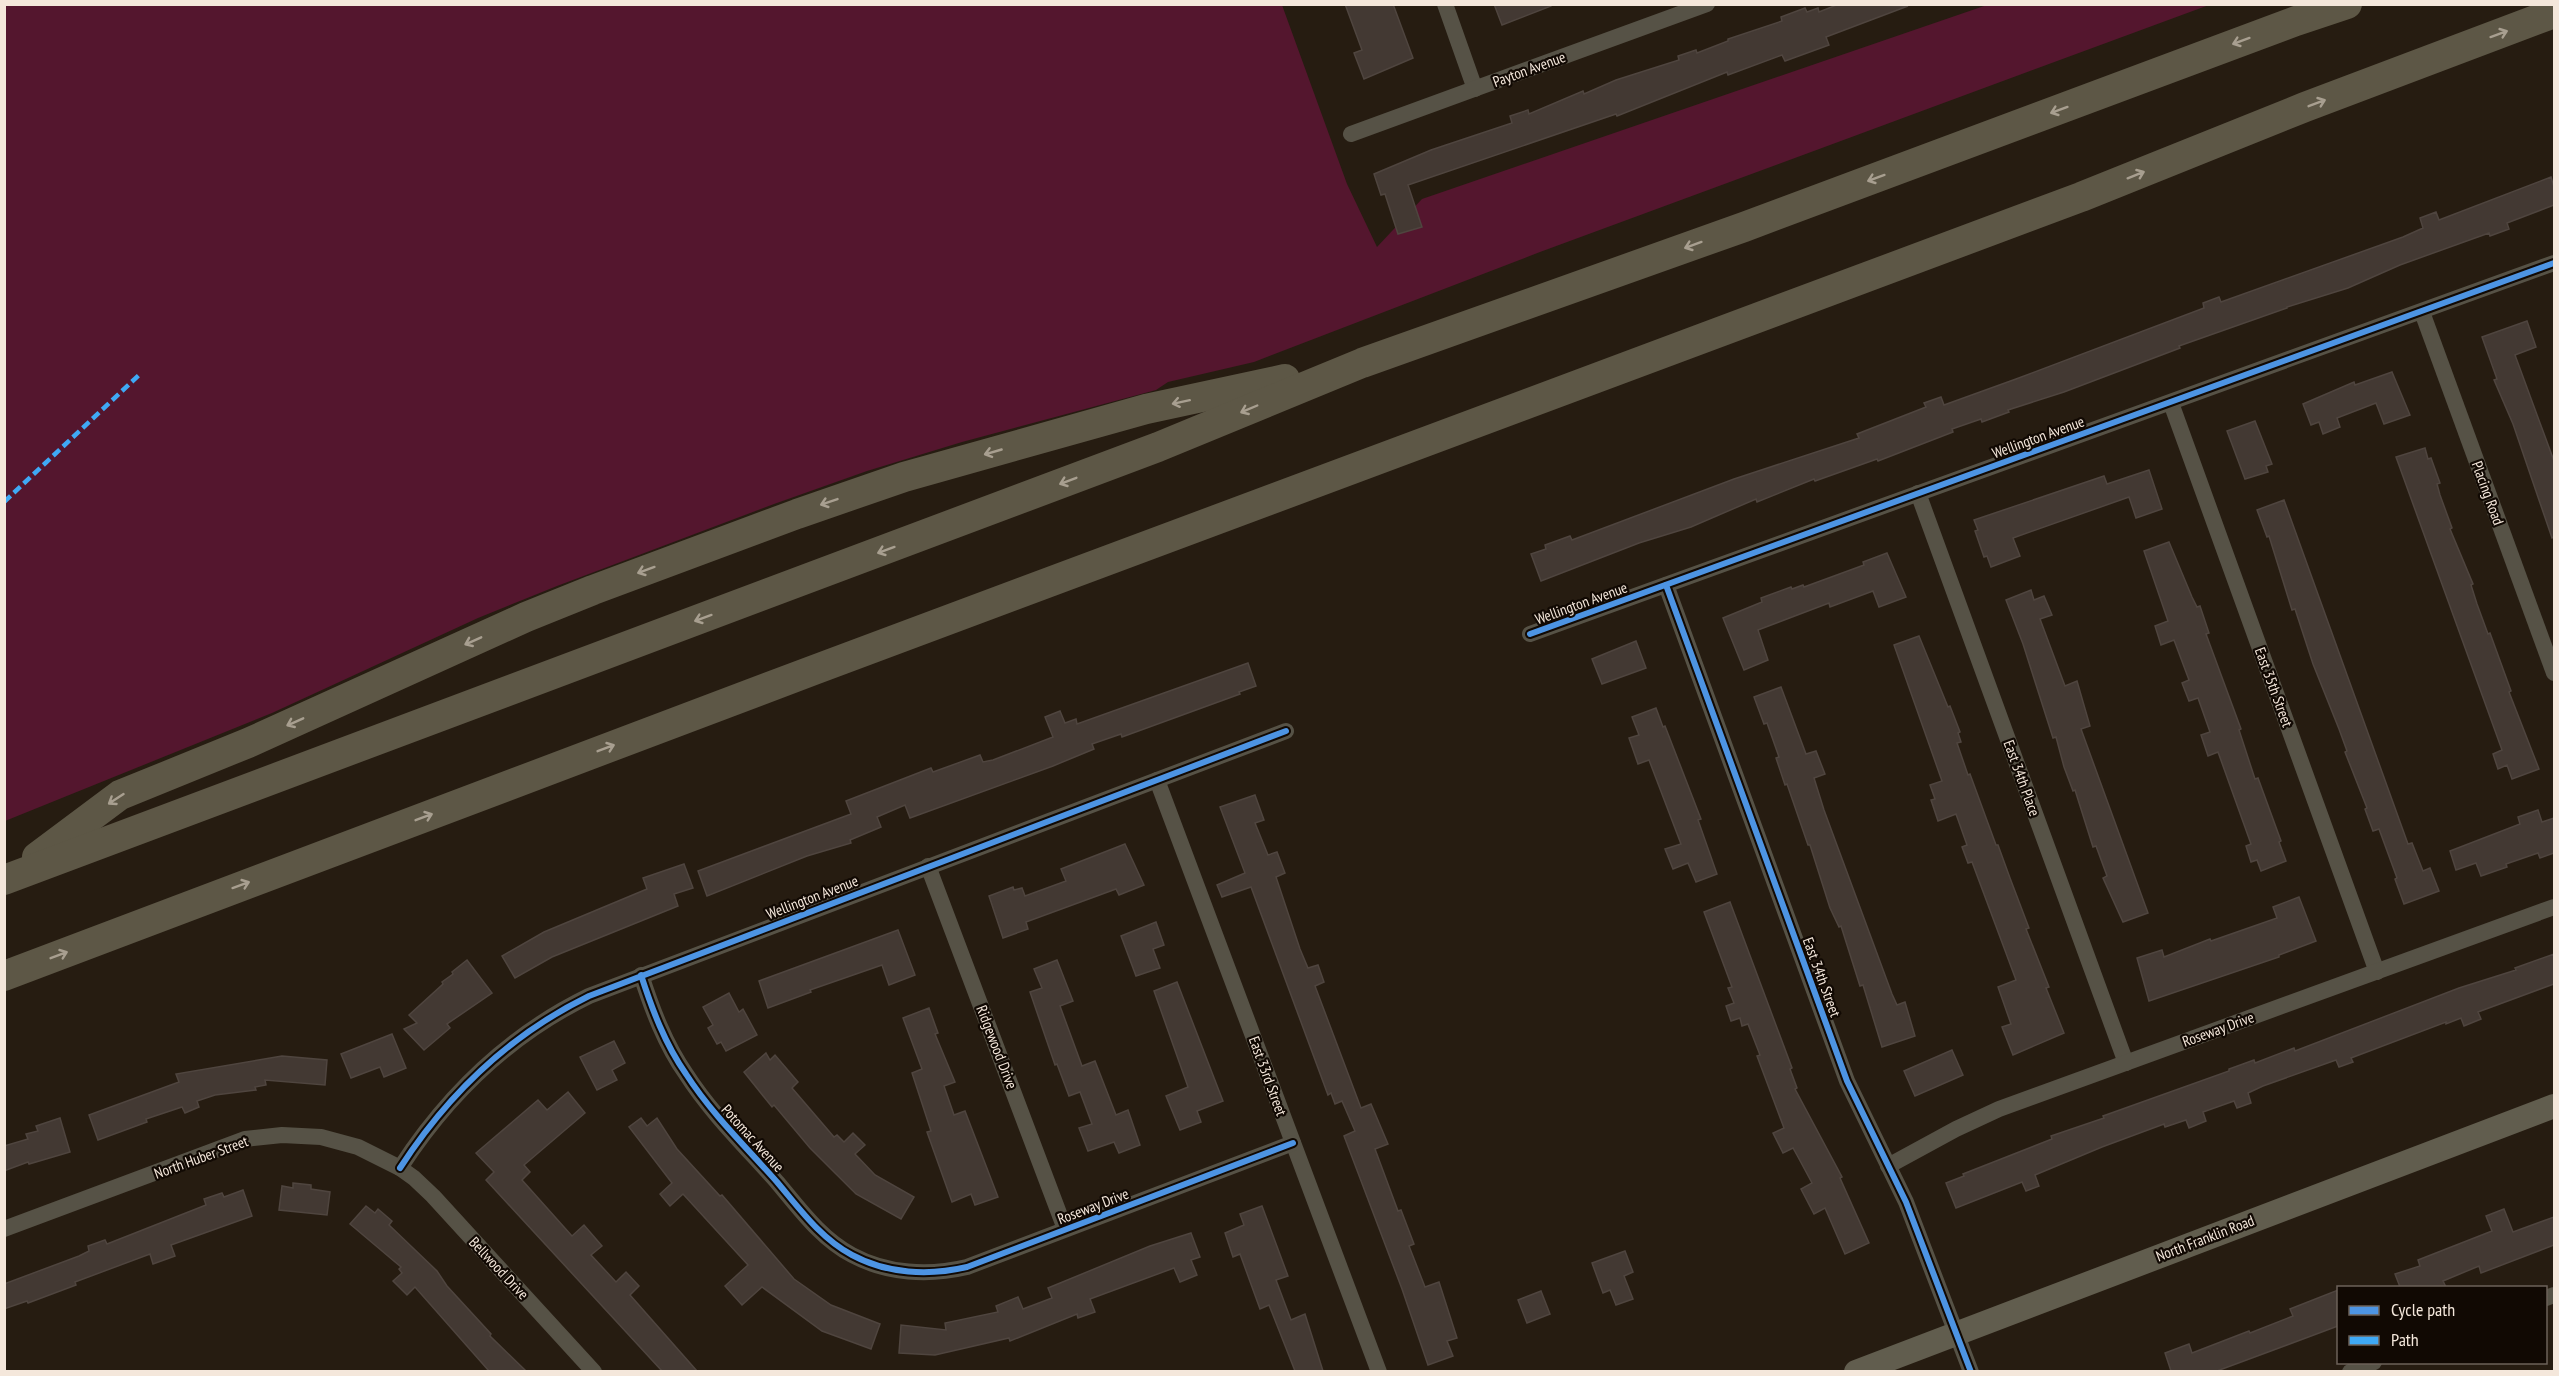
<svg xmlns="http://www.w3.org/2000/svg" width="2559" height="1376" viewBox="0 0 2559 1376" font-family="'PT Sans Narrow',sans-serif">
<style>
.green{fill:#54162e}
.building{fill:#433933;stroke:#4f453f;stroke-width:1.5}
.lines{fill:none;stroke-linecap:round;stroke-linejoin:round}
.street{stroke:#565246;stroke-width:16}
.secondary{stroke:#615d4e;stroke-width:24}
.highway{stroke:#5d5746;stroke-width:30}
.quiet{stroke:#3fa9f5;stroke-width:4.5;stroke-dasharray:9 4.5;stroke-linecap:butt}
.cycleway-casing{stroke:#110903;stroke-width:10}
.cycleway{stroke:#4d94e3;stroke-width:6}
.oneway{stroke:#a89f90}
.labels{text-anchor:middle;dominant-baseline:central;stroke-width:4.5;stroke-linejoin:round;paint-order:stroke}
.street-label{font-size:15px;fill:#f4e7db;stroke:#110903}
</style>
<rect width="100%" height="100%" fill="#261c11"/>
<!-- green -->
<polygon class="green" points="4,5 1282,5 1347,184 1377,247 1422,199 1987,5 2209,5 1540,252 1254,362 1168,382 1156,390 962,442 867,471 774,504 557,586 478,618 272,713 5,821"/>
<!-- building -->
<g class="building">
<polygon points="1345,4 1393,4 1413,58 1364,79 1354,53 1362,50"/>
<polygon points="1494,4 1551,4 1551,6 1502,25"/>
<polygon points="1839,4 1908,6 1826,37 1829,45 1785,61 1782,55 1728,75 1727,72 1617,116 1616,114 1408,185 1422,227 1398,234 1385,194 1381,195 1374,174 1431,150 1512,123 1510,116 1528,110 1529,114 1583,91 1584,94 1616,80 1679,60 1678,56 1696,50 1697,53 1728,41 1728,39 1782,21 1781,17 1805,8 1807,12 1818,8 1819,12"/>
<polygon points="2551,177 2554,187 2554,205 2507,223 2509,229 2490,236 2489,233 2400,265 2348,288 2287,307 2287,308 2179,346 2180,348 2064,392 2008,410 2009,412 1982,422 1981,419 1952,429 1953,432 1878,461 1877,459 1815,481 1814,479 1757,502 1756,499 1691,527 1639,543 1541,581 1531,554 1546,549 1545,545 1570,536 1572,540 1734,479 1859,438 1857,434 1926,407 1924,403 1941,397 1944,405 2016,379 2204,308 2203,303 2219,297 2221,302 2403,237 2423,228 2420,218 2436,212 2439,220"/>
<polygon points="2527,321 2536,347 2515,355 2554,461 2554,537 2552,538 2513,424 2494,380 2497,379 2482,337"/>
<polygon points="2392,372 2410,415 2384,424 2376,403 2337,418 2340,427 2323,434 2319,422 2311,425 2303,404 2354,382 2355,385"/>
<polygon points="2255,421 2272,464 2266,466 2268,472 2245,479 2227,431"/>
<polygon points="2425,448 2428,459 2431,458 2440,483 2437,484 2440,495 2452,528 2450,529 2473,584 2471,585 2477,604 2488,634 2490,633 2511,691 2509,692 2539,769 2512,779 2507,765 2498,769 2493,754 2502,750 2396,457"/>
<polygon points="2149,470 2162,509 2136,518 2129,497 2013,538 2020,556 1991,567 1987,556 1984,557 1975,531 1978,530 1974,520 2104,476 2107,484"/>
<polygon points="2284,500 2408,844 2412,843 2423,871 2430,868 2439,891 2404,904 2395,879 2397,878 2379,829 2373,831 2365,809 2367,808 2345,752 2347,751 2339,729 2313,664 2295,609 2292,610 2269,536 2267,537 2257,510"/>
<polygon points="2169,542 2192,597 2197,607 2200,606 2209,633 2206,634 2241,729 2239,730 2255,779 2258,778 2281,841 2279,842 2286,861 2261,871 2257,860 2251,862 2246,846 2251,844 2218,752 2208,756 2201,735 2210,732 2198,698 2189,701 2182,683 2189,680 2174,640 2161,645 2155,626 2168,621 2144,551"/>
<polygon points="1887,553 1906,597 1879,607 1873,591 1830,607 1829,603 1758,630 1768,660 1744,670 1723,618 1762,602 1761,598 1791,587 1792,589 1803,585 1804,587 1864,565 1863,562"/>
<polygon points="2031,590 2034,600 2044,596 2052,615 2040,619 2065,686 2077,681 2090,726 2081,729 2148,913 2123,922 2103,878 2107,876 2096,846 2093,847 2075,790 2073,791 2064,767 2056,737 2053,738 2023,644 2006,600"/>
<polygon points="1919,636 1948,707 1950,706 1960,732 1958,733 1961,742 1957,743 1968,775 1970,774 1996,845 1998,845 2010,878 2029,928 2026,929 2049,987 2046,988 2064,1033 2013,1055 2002,1027 2011,1024 1998,987 2016,980 1972,862 1968,863 1962,847 1967,845 1956,814 1938,821 1931,800 1935,799 1930,785 1942,781 1894,645"/>
<polygon points="1636,641 1646,668 1602,684 1592,659"/>
<polygon points="1248,663 1256,686 1239,692 1240,694 1122,737 1121,734 1092,744 1094,749 1053,766 910,818 905,805 877,817 881,827 850,840 851,843 807,856 707,896 698,871 851,814 846,801 931,768 933,772 980,755 983,762 993,760 1053,737 1045,717 1060,711 1065,723 1076,719 1077,724"/>
<polygon points="1781,687 1806,754 1816,751 1825,774 1814,778 1824,810 1892,994 1897,1005 1905,1002 1915,1036 1882,1047 1863,985 1860,986 1841,926 1839,927 1830,908 1810,845 1808,845 1787,784 1785,785 1776,758 1779,757 1767,723 1764,724 1754,697"/>
<polygon points="1656,708 1663,727 1665,726 1701,819 1698,820 1717,874 1696,882 1688,863 1673,869 1665,849 1681,844 1649,760 1638,764 1629,738 1639,735 1632,717"/>
<polygon points="1255,795 1264,820 1255,823 1268,855 1277,852 1285,873 1276,877 1300,949 1308,968 1318,965 1324,982 1315,986 1361,1108 1371,1104 1388,1144 1375,1149 1398,1211 1401,1210 1414,1244 1409,1246 1425,1287 1439,1282 1457,1338 1447,1341 1453,1356 1428,1365 1402,1289 1344,1136 1355,1131 1342,1101 1335,1104 1331,1093 1328,1095 1251,887 1222,897 1217,885 1245,873 1220,807"/>
<polygon points="2538,810 2542,822 2554,818 2554,853 2540,858 2538,853 2506,864 2507,867 2481,876 2476,863 2456,870 2450,851 2520,824 2518,817"/>
<polygon points="1125,844 1144,885 1119,895 1116,889 1026,922 1028,929 1003,938 989,896 1013,887 1014,890 1022,888 1025,896 1066,881 1061,869"/>
<polygon points="684,864 693,888 674,894 678,906 552,957 515,978 502,956 544,932 647,889 643,878"/>
<polygon points="2299,897 2316,941 2279,955 2279,957 2149,1001 2137,958 2162,950 2164,957 2210,939 2211,941 2277,918 2273,907"/>
<polygon points="1730,902 1792,1068 1790,1069 1797,1088 1795,1089 1842,1177 1840,1178 1869,1243 1845,1254 1825,1208 1814,1214 1801,1189 1812,1183 1798,1157 1793,1148 1783,1153 1773,1133 1784,1128 1757,1056 1760,1055 1748,1024 1742,1026 1740,1018 1731,1021 1726,1006 1734,1003 1728,988 1732,987 1704,912"/>
<polygon points="1156,922 1164,945 1153,949 1160,968 1136,976 1121,936"/>
<polygon points="898,930 915,975 889,985 882,965 810,990 811,992 768,1008 759,981"/>
<polygon points="2554,954 2554,984 2478,1012 2481,1019 2464,1026 2461,1018 2446,1024 2446,1022 2351,1058 2353,1062 2339,1067 2336,1060 2263,1086 2248,1093 2251,1103 2237,1108 2234,1101 2203,1112 2206,1121 2189,1128 2186,1120 2165,1127 2164,1124 2102,1147 2035,1175 2039,1186 2026,1191 2022,1182 1956,1208 1946,1183 1964,1176 1963,1174 2052,1139 2051,1136 2104,1118 2103,1116 2229,1071 2229,1069 2254,1060 2255,1063 2294,1048 2295,1051 2459,988 2516,970 2515,968"/>
<polygon points="467,960 492,993 447,1024 450,1028 424,1050 404,1029 417,1023 409,1015 443,984 442,982 453,974 452,972"/>
<polygon points="1057,960 1073,1001 1060,1006 1082,1066 1095,1061 1116,1115 1128,1110 1140,1145 1119,1153 1114,1142 1088,1151 1079,1128 1092,1124 1080,1092 1069,1096 1057,1064 1055,1065 1030,992 1042,988 1034,969"/>
<polygon points="1177,982 1223,1101 1197,1111 1201,1122 1180,1130 1166,1096 1188,1087 1154,991"/>
<polygon points="729,993 739,1012 743,1009 757,1035 726,1051 721,1042 717,1044 708,1028 713,1025 703,1007"/>
<polygon points="929,1008 938,1033 935,1034 955,1082 944,1086 954,1115 965,1111 998,1197 975,1205 971,1194 952,1202 927,1132 931,1131 912,1073 922,1069 903,1018"/>
<polygon points="392,1034 406,1068 384,1077 380,1067 351,1078 341,1054"/>
<polygon points="614,1041 625,1063 612,1070 617,1080 597,1090 580,1057"/>
<polygon points="1952,1050 1963,1075 1915,1096 1904,1071"/>
<polygon points="766,1053 770,1060 775,1055 798,1082 792,1088 834,1137 837,1135 844,1142 853,1133 865,1145 855,1154 875,1175 914,1197 901,1219 856,1194 810,1148 774,1105 772,1107 744,1072"/>
<polygon points="282,1056 327,1060 325,1085 265,1080 266,1085 255,1087 256,1090 215,1095 197,1101 199,1107 185,1113 182,1107 146,1119 147,1122 98,1140 89,1115 179,1082 176,1074"/>
<polygon points="568,1092 585,1113 524,1165 530,1172 522,1180 572,1236 584,1225 602,1246 591,1255 616,1282 626,1272 639,1286 630,1295 697,1371 662,1371 486,1180 494,1172 476,1153 538,1100 547,1110"/>
<polygon points="60,1118 70,1152 29,1164 28,1162 4,1171 4,1146 28,1139 26,1134 38,1131 36,1126"/>
<polygon points="641,1118 647,1126 657,1118 677,1149 720,1196 722,1195 794,1279 831,1305 880,1324 871,1349 822,1331 762,1287 742,1305 725,1286 748,1265 683,1194 670,1206 660,1194 672,1183 629,1127"/>
<polygon points="293,1183 311,1185 311,1189 330,1192 327,1215 279,1210 282,1186 293,1188"/>
<polygon points="243,1190 252,1216 171,1245 175,1256 153,1264 150,1254 75,1282 76,1285 28,1303 27,1301 4,1309 4,1284 79,1256 89,1251 88,1246 105,1240 107,1244 206,1205 204,1199 222,1193 224,1197"/>
<polygon points="366,1206 375,1213 378,1209 392,1221 389,1225 437,1271 447,1286 491,1334 490,1336 526,1371 489,1371 415,1287 407,1295 393,1281 402,1273 399,1269 401,1267 350,1224"/>
<polygon points="1262,1206 1288,1276 1276,1280 1291,1320 1305,1314 1323,1371 1295,1371 1269,1305 1260,1309 1240,1254 1233,1257 1225,1233 1244,1225 1240,1214"/>
<polygon points="2504,1209 2513,1232 2554,1217 2554,1245 2481,1273 2479,1266 2443,1281 2446,1287 2400,1287 2395,1274 2420,1266 2418,1260 2492,1231 2486,1216"/>
<polygon points="1191,1233 1200,1257 1191,1260 1197,1275 1180,1282 1174,1268 1090,1299 1095,1312 1078,1318 1077,1314 1010,1341 1009,1338 935,1355 899,1353 901,1325 946,1330 945,1323 998,1312 996,1306 1018,1297 1023,1309 1052,1298 1048,1288 1150,1246"/>
<polygon points="1625,1251 1633,1272 1624,1276 1633,1299 1616,1305 1610,1290 1603,1293 1592,1263"/>
<polygon points="2338,1290 2338,1326 2217,1371 2171,1371 2165,1353 2189,1344 2192,1353 2249,1331 2250,1333 2293,1316 2290,1309"/>
<polygon points="1541,1291 1550,1314 1527,1323 1518,1300"/>
</g>
<g class="lines">
<!-- street -->
<g class="street">
<polyline points="1445,4 1475,89"/>
<polyline points="1351,134 1707,4"/>
<polyline points="2422,312 2554,673"/>
<polyline points="2171,403 2377,972"/>
<polyline points="1918,493 2126,1063"/>
<polyline points="1666,585 1847,1081 1906,1202 1971,1372"/>
<polyline points="1530,634 2554,263"/>
<polyline points="1157,780 1379,1372"/>
<polyline points="928,866 1065,1229"/>
<path d="M641,975C652,1009 665,1044 686,1074C711,1113 746,1147 777,1182C799,1208 821,1239 852,1255C887,1274 929,1276 967,1267L1293,1143"/>
<polyline points="1888,1166 1956,1129 1999,1109 2554,907"/>
<path d="M400,1168C448,1094 509,1035 589,996L1286,731"/>
<polyline points="4,1229 245,1139 282,1135 321,1137 358,1147 400,1168 414,1178 433,1196 594,1372"/>
<polyline points="2546,1298 2554,1295"/>
<polyline points="2350,1372 2374,1362"/>
</g>
<!-- secondary -->
<polyline class="secondary" points="1856,1372 2554,1106"/>
<!-- highway -->
<g class="highway">
<polyline points="37,857 120,795 248,743 526,617 593,590 797,514 904,477 1146,409 1285,379"/>
<polyline points="4,880 1158,447 1362,363 1744,227 2296,21 2347,4"/>
<polyline points="4,976 814,670 2081,197 2305,107 2554,13"/>
</g>
<!-- quiet -->
<polyline class="quiet" points="4,502 139,375"/>
<defs>
<g id="cycleway">
<polyline points="1666,585 1847,1081 1906,1202 1971,1372"/>
<polyline points="1530,634 2554,263"/>
<path d="M641,975C652,1009 665,1044 686,1074C711,1113 746,1147 777,1182C799,1208 821,1239 852,1255C887,1274 929,1276 967,1267L1293,1143"/>
<path d="M400,1168C448,1094 509,1035 589,996L1286,731"/>
</g>
</defs>
<!-- cycleway casing -->
<use href="#cycleway" class="cycleway-casing"/>
<!-- cycleway -->
<use href="#cycleway" class="cycleway"/>
</g>
<!-- one-way arrows -->
<defs><path id="oneway-shaft" d="M-6 0H5M1.5-3L5.5 0L1.5 3" fill="none" stroke-width="1.6" stroke-linecap="round" stroke-linejoin="round" transform="scale(1.5)"/></defs>
<g class="oneway">
<use href="#oneway-shaft" transform="translate(2499 34) rotate(-20)"/>
<use href="#oneway-shaft" transform="translate(2241 41) rotate(160)"/>
<use href="#oneway-shaft" transform="translate(2317 103) rotate(-21)"/>
<use href="#oneway-shaft" transform="translate(2059 110) rotate(160)"/>
<use href="#oneway-shaft" transform="translate(2136 175) rotate(-22)"/>
<use href="#oneway-shaft" transform="translate(1876 178) rotate(160)"/>
<use href="#oneway-shaft" transform="translate(1693 245) rotate(160)"/>
<use href="#oneway-shaft" transform="translate(1181 402) rotate(168)"/>
<use href="#oneway-shaft" transform="translate(1249 409) rotate(157)"/>
<use href="#oneway-shaft" transform="translate(993 452) rotate(164)"/>
<use href="#oneway-shaft" transform="translate(1068 481) rotate(159)"/>
<use href="#oneway-shaft" transform="translate(829 502) rotate(161)"/>
<use href="#oneway-shaft" transform="translate(886 550) rotate(160)"/>
<use href="#oneway-shaft" transform="translate(646 570) rotate(160)"/>
<use href="#oneway-shaft" transform="translate(703 618) rotate(160)"/>
<use href="#oneway-shaft" transform="translate(473 641) rotate(156)"/>
<use href="#oneway-shaft" transform="translate(295 722) rotate(156)"/>
<use href="#oneway-shaft" transform="translate(606 748) rotate(-21)"/>
<use href="#oneway-shaft" transform="translate(116 799) rotate(147)"/>
<use href="#oneway-shaft" transform="translate(424 817) rotate(-21)"/>
<use href="#oneway-shaft" transform="translate(241 885) rotate(-20)"/>
<use href="#oneway-shaft" transform="translate(59 955) rotate(-21)"/>
</g>
<g class="labels">
<!-- street labels -->
<g class="street-label">
<text transform="translate(1529 69) rotate(-20)">Payton Avenue</text>
<text transform="translate(2038 437) rotate(-20)">Wellington Avenue</text>
<text transform="translate(2488 493) rotate(70)">Placing Road</text>
<text transform="translate(1581 603) rotate(-20)">Wellington Avenue</text>
<text transform="translate(2274 687) rotate(70)">East 35th Street</text>
<text transform="translate(2022 778) rotate(70)">East 34th Place</text>
<text transform="translate(812 897) rotate(-21)">Wellington Avenue</text>
<text transform="translate(1822 977) rotate(70)">East 34th Street</text>
<text transform="translate(2218 1029) rotate(-20)">Roseway Drive</text>
<text transform="translate(997 1047) rotate(69)">Ridgewood Drive</text>
<text transform="translate(1268 1076) rotate(70)">East 33rd Street</text>
<text transform="translate(753 1138) rotate(48)">Potomac Avenue</text>
<text transform="translate(201 1157) rotate(-20)">North Huber Street</text>
<text transform="translate(1093 1206) rotate(-21)">Roseway Drive</text>
<text transform="translate(2205 1238) rotate(-21)">North Franklin Road</text>
<text transform="translate(499 1268) rotate(47)">Bellwood Drive</text>
</g>
</g>
<!-- border -->
<rect width="2559" height="1376" fill="none" stroke="#f4e7db" stroke-width="12"/>
<!-- legend -->
<rect x="2337" y="1286" width="210" height="78" fill="#110903" stroke="#6c6259" stroke-width="1.5"/>
<rect x="2349" y="1306" width="30" height="9" fill="#4d94e3" stroke="#6c6259" stroke-width="1.5"/>
<text x="2391" y="1316" font-size="18" fill="#f4e7db">Cycle path</text>
<rect x="2349" y="1336" width="30" height="9" fill="#3fa9f5" stroke="#6c6259" stroke-width="1.5"/>
<text x="2391" y="1346" font-size="18" fill="#f4e7db">Path</text>
</svg>
